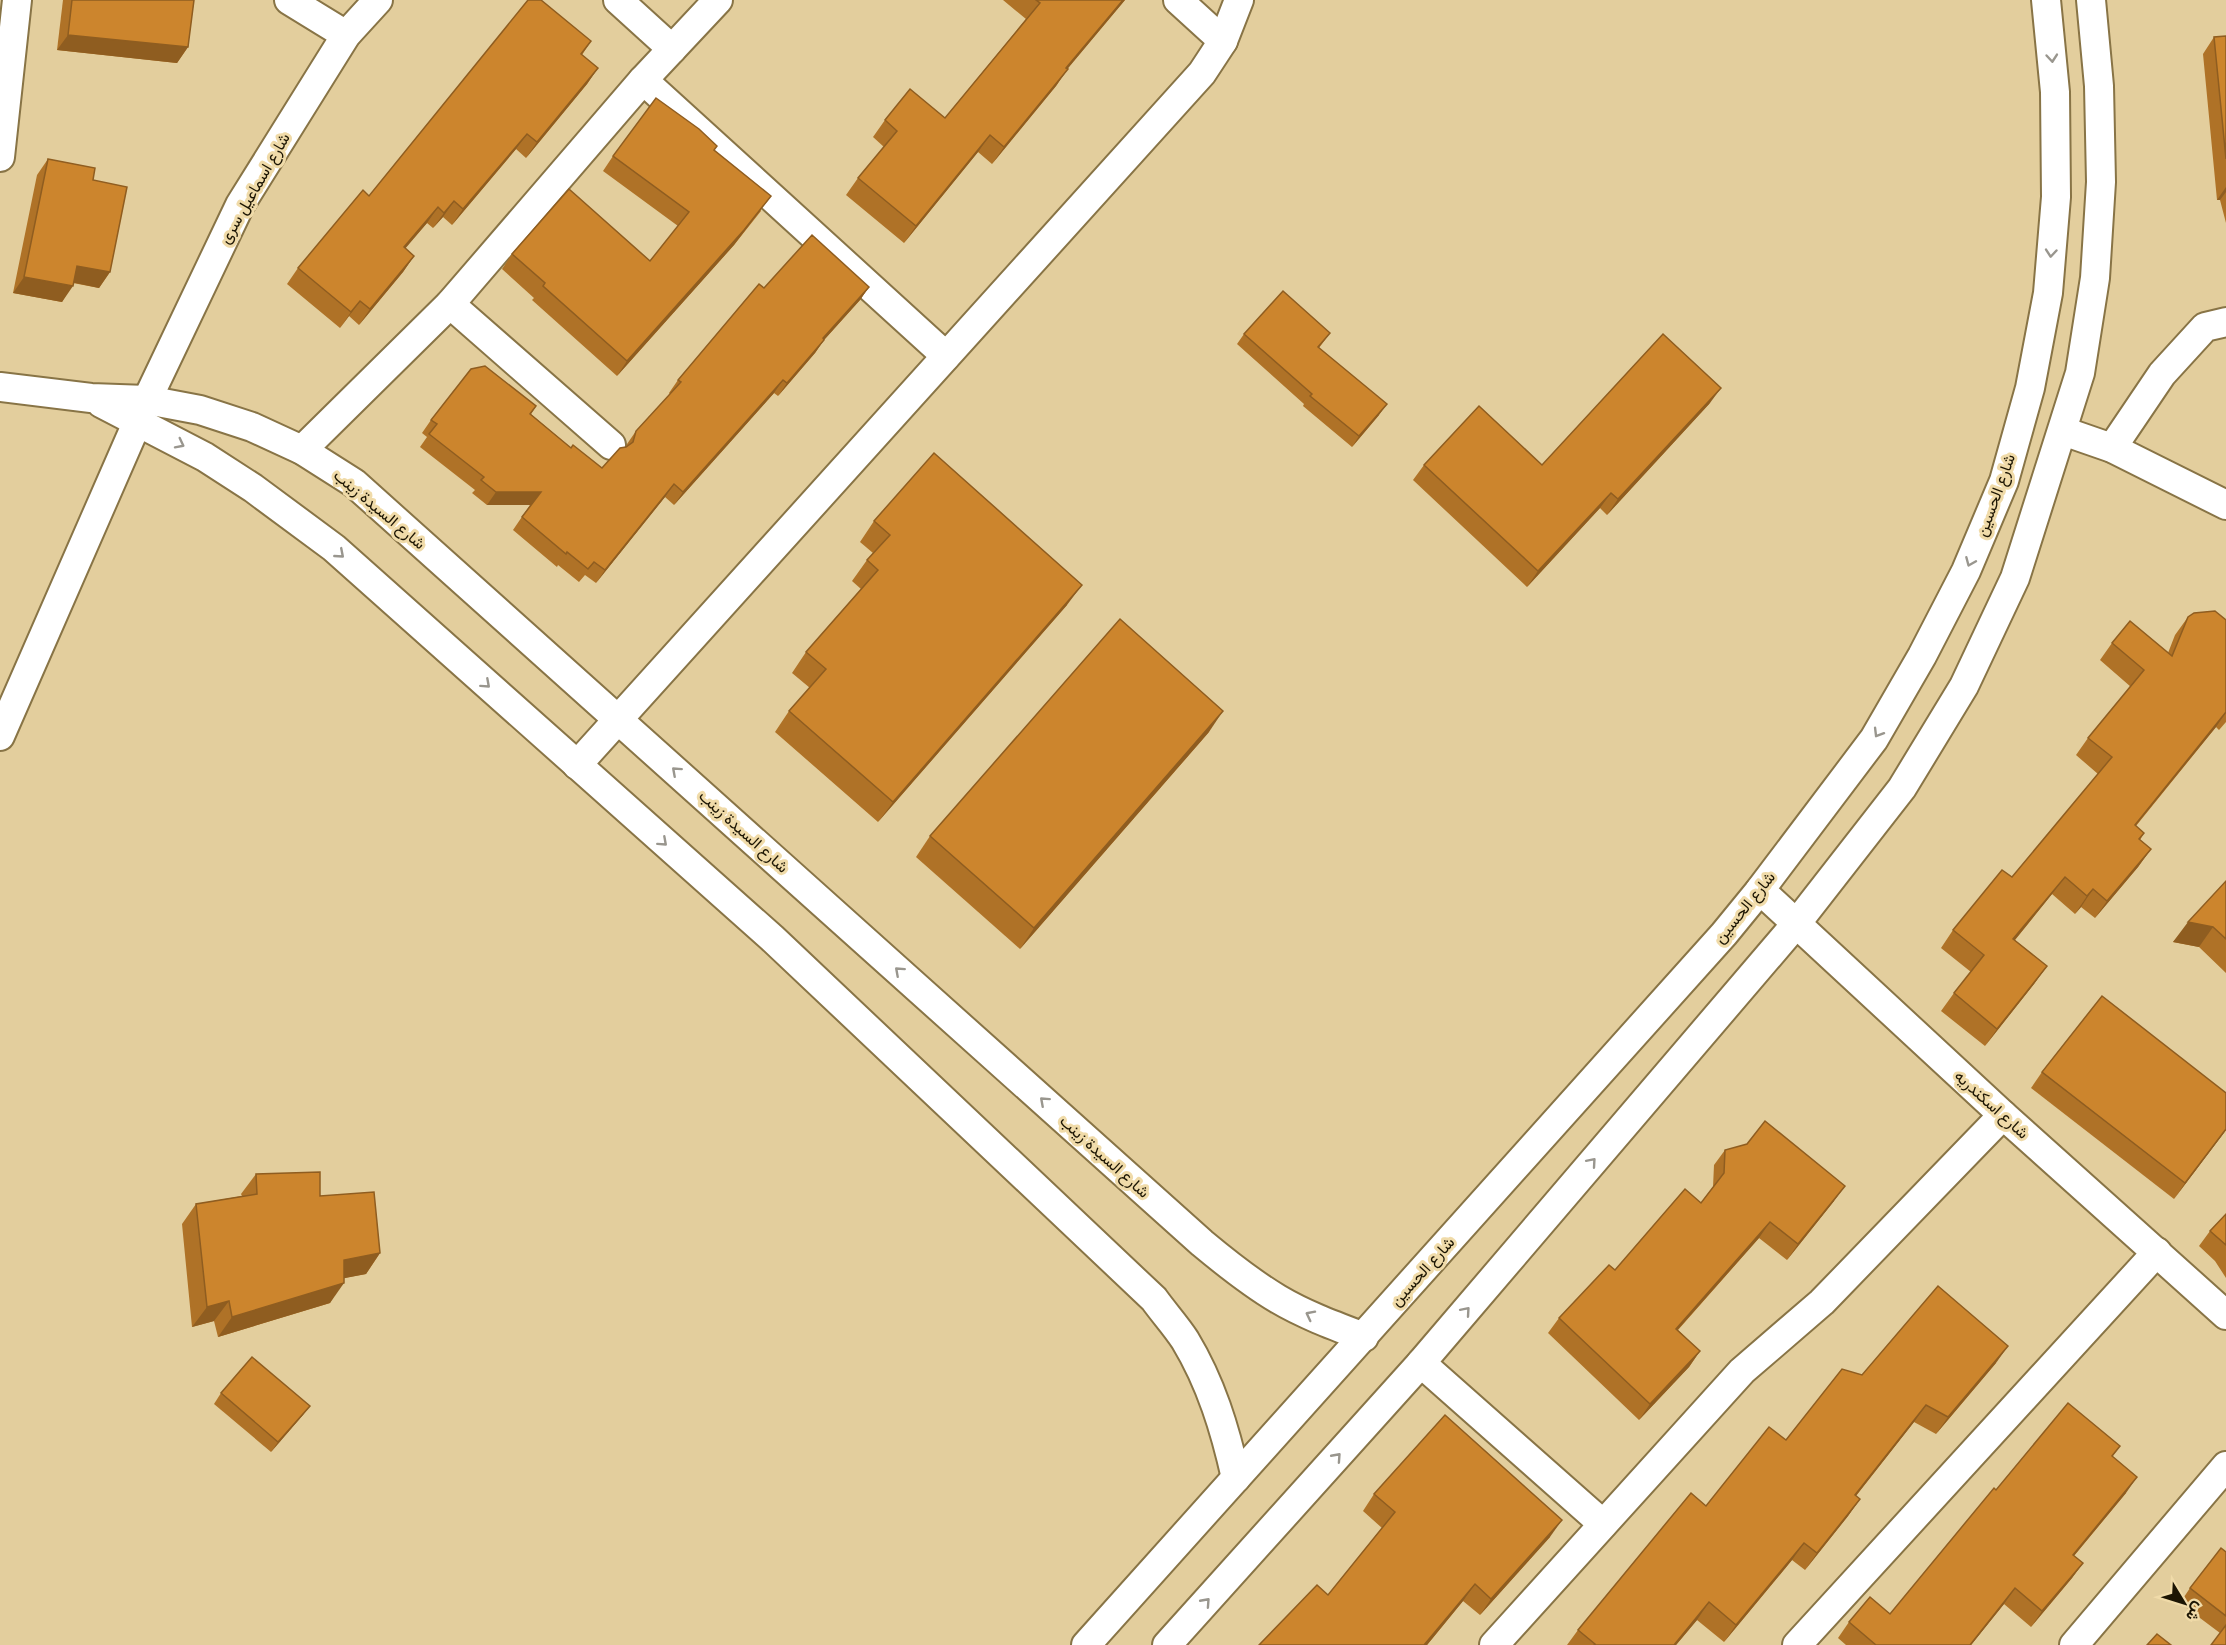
<svg xmlns="http://www.w3.org/2000/svg" width="2226" height="1645" viewBox="0 0 2226 1645" font-family="'IBM Plex Serif',Vazirmatn,serif">
<style>
.lines{fill:none;stroke-linecap:round;stroke-linejoin:round}
.minor-casing{stroke:#887446;stroke-width:32}
.minor{stroke:#fff;stroke-width:28}
.wall{fill:#af7227}
.shaded-wall{fill:#8f5d20}
.building{fill:#cc852d;stroke:#8f5d20;stroke-width:1.5}
.oneway{stroke:#99968e}
.labels{text-anchor:middle;dominant-baseline:central;stroke-width:6;stroke-linejoin:round;paint-order:stroke}
.street-label{font-size:16px;fill:#1c1503;stroke:#f0dba9}
</style>
<rect width="100%" height="100%" fill="#e3ce9d"/>
<g class="lines">
<defs>
<g id="minor">
<polyline points="289,0 346,35"/>
<polyline points="618,0 672,49"/>
<polyline points="1178,0 1223,41"/>
<polyline points="643,80 946,356"/>
<polyline points="0,157 17,0"/>
<polyline points="450,304 611,445"/>
<path d="M0,387L91,398L147,400L200,410L252,427L302,450L354,483L1202,1243C1226,1263 1251,1283 1278,1299C1305,1315 1335,1326 1364,1337"/>
<path d="M101,403L205,457L253,488L334,548L772,938L1154,1299C1164,1313 1176,1326 1185,1340C1211,1383 1225,1429 1236,1478"/>
<polyline points="2063,431 2112,448 2226,505"/>
<polyline points="2112,448 2162,374 2205,327 2226,322"/>
<polyline points="302,450 450,304 643,80 718,0"/>
<polyline points="0,736 147,400 240,205 346,35 378,0"/>
<polyline points="577,765 1202,73 1223,41 1239,0"/>
<polyline points="1760,890 2003,1115 2226,1315"/>
<polyline points="1421,1363 1603,1524"/>
<polyline points="1086,1645 1724,934 1760,890 1874,739 1922,656 1966,571 2004,481 2030,388 2048,293 2056,197 2055,92 2046,0"/>
<polyline points="1167,1645 1421,1363 1796,924 1902,788 1964,686 2015,578 2080,373 2095,278 2101,182 2099,86 2091,0"/>
<polyline points="1494,1645 1742,1371 1822,1302 2003,1115"/>
<polyline points="1797,1645 2157,1252"/>
<polyline points="2074,1645 2226,1466"/>
</g>
</defs>
<!-- minor casing -->
<use href="#minor" class="minor-casing"/>
<!-- minor -->
<use href="#minor" class="minor"/>
</g>
<!-- wall -->
<g class="wall">
<polygon points="63,0 194,0 188,47 177,63 57,50"/>
<polygon points="1003,0 1125,0 1067,69 1056,86 992,164 978,152 904,243 846,195 858,178 884,147 873,137 885,120 945,118 1026,19"/>
<polygon points="2226,36 2226,223 2220,200 2217,200 2203,54 2214,37"/>
<polygon points="591,41 582,55 598,68 587,84 526,158 516,149 452,225 443,217 433,228 427,223 405,248 414,256 403,272 359,325 349,316 340,328 287,284 298,268 369,196"/>
<polygon points="714,150 761,211 734,245 617,376 532,300 534,298 502,269 512,254 650,261 678,226 603,171 613,156"/>
<polygon points="48,159 93,180 110,272 99,288 73,283 62,302 13,293 37,175"/>
<polygon points="869,287 860,300 824,340 815,353 778,396 774,393 674,505 665,497 596,583 585,575 579,582 558,565 557,567 513,530 530,505 487,505 472,493 475,490 420,447 427,437 422,433 431,420 536,406 531,414 571,448 602,468 626,447 627,444 636,431 670,394 669,393 678,380"/>
<polygon points="1330,333 1319,348 1379,415 1352,447 1303,406 1304,404 1237,344 1244,334"/>
<polygon points="1710,403 1607,515 1600,508 1527,587 1413,480 1424,465 1542,465"/>
<polygon points="874,521 1067,605 878,822 775,732 789,711 810,688 792,673 806,652 861,589 852,581 867,560 873,553 860,542"/>
<polygon points="2188,617 2226,620 2226,722 2219,730 2216,727 2136,826 2144,833 2140,840 2151,849 2138,867 2095,918 2081,907 2075,914 2052,894 2015,940 2047,966 2034,984 1985,1046 1941,1011 1954,993 1971,972 1941,948 1953,930 2012,877 2098,774 2076,755 2088,738 2131,687 2100,660 2112,643 2168,653 2175,635"/>
<polygon points="1209,732 1020,949 916,857 930,836"/>
<polygon points="2226,881 2226,973 2199,947 2173,942"/>
<polygon points="2042,1072 2226,1093 2226,1130 2174,1199 2031,1088"/>
<polygon points="1725,1150 1834,1201 1787,1260 1759,1238 1678,1330 1700,1351 1689,1367 1639,1420 1548,1333 1559,1318 1615,1270 1701,1203 1713,1187 1714,1165"/>
<polygon points="256,1174 320,1196 380,1253 366,1274 344,1278 330,1303 218,1337 214,1321 192,1327 182,1224 196,1204 242,1196 241,1194"/>
<polygon points="2226,1214 2226,1278 2215,1261 2199,1246 2210,1231"/>
<polygon points="1996,1363 1936,1434 1914,1422 1856,1496 1860,1499 1848,1516 1805,1570 1792,1560 1724,1642 1697,1620 1676,1645 1567,1645 1578,1630 1706,1506 1786,1440 1862,1375"/>
<polygon points="221,1393 310,1406 302,1416 271,1452 214,1404"/>
<polygon points="2120,1446 2112,1457 2126,1493 2074,1556 2083,1563 2072,1578 2031,1627 2004,1604 1971,1645 1846,1645 1838,1638 1849,1622 1890,1614 1996,1490"/>
<polygon points="1374,1494 1550,1537 1480,1615 1463,1601 1427,1645 1259,1645 1328,1595 1382,1528 1363,1511"/>
<polygon points="2226,1552 2226,1645 2220,1633 2180,1603 2190,1588"/>
</g>
<!-- shaded-wall -->
<g class="shaded-wall">
<polygon points="1123,0 1125,0 1054,85 1066,68"/>
<polygon points="68,35 188,47 177,63 57,50"/>
<polygon points="598,68 587,84 526,158 537,142"/>
<polygon points="1068,69 1056,86 992,164 1004,147"/>
<polygon points="527,134 516,149 452,225 463,209"/>
<polygon points="990,135 978,152 904,243 916,226"/>
<polygon points="2226,187 2226,192 2220,200 2217,200"/>
<polygon points="771,196 734,245 617,376 627,361"/>
<polygon points="454,201 443,217 433,228 444,213"/>
<polygon points="438,207 427,223 393,263 404,247"/>
<polygon points="414,256 403,272 359,325 370,309"/>
<polygon points="77,266 110,272 99,288 66,281"/>
<polygon points="24,277 73,286 62,302 13,293"/>
<polygon points="869,287 860,300 824,340 815,353 778,396 787,383 823,338"/>
<polygon points="360,301 349,316 340,328 351,312"/>
<polygon points="783,380 774,393 674,505 683,492"/>
<polygon points="1721,388 1710,403 1607,515 1618,499"/>
<polygon points="1387,404 1379,415 1352,447 1359,436"/>
<polygon points="674,484 665,497 596,583 605,570"/>
<polygon points="496,492 541,492 532,505 487,505"/>
<polygon points="1611,493 1600,508 1527,587 1538,571"/>
<polygon points="1082,585 1067,605 878,822 893,802"/>
<polygon points="1223,711 1209,732 1020,949 1034,928"/>
<polygon points="2226,712 2216,727 2122,842 2135,825"/>
<polygon points="2151,849 2138,867 2095,918 2107,901"/>
<polygon points="2065,877 2052,894 2001,957 2013,939"/>
<polygon points="2093,889 2081,907 2075,914 2087,896"/>
<polygon points="2188,922 2213,927 2199,947 2173,942"/>
<polygon points="2047,966 2034,984 1985,1046 1997,1029"/>
<polygon points="2226,1129 2226,1130 2174,1199 2185,1183"/>
<polygon points="1845,1186 1834,1201 1787,1260 1798,1244"/>
<polygon points="1770,1222 1759,1238 1665,1344 1676,1329"/>
<polygon points="380,1253 366,1274 330,1281 344,1260"/>
<polygon points="344,1283 330,1303 218,1337 232,1317"/>
<polygon points="229,1301 214,1321 192,1327 207,1307"/>
<polygon points="2008,1346 1996,1363 1936,1434 1948,1417"/>
<polygon points="1700,1351 1689,1367 1639,1420 1650,1404"/>
<polygon points="1926,1405 1914,1422 1843,1512 1855,1495"/>
<polygon points="310,1406 302,1416 271,1452 278,1442"/>
<polygon points="2137,1477 2126,1493 2062,1570 2073,1555"/>
<polygon points="1860,1499 1848,1516 1805,1570 1817,1553"/>
<polygon points="1562,1520 1550,1537 1480,1615 1491,1599"/>
<polygon points="1804,1543 1792,1560 1724,1642 1736,1625"/>
<polygon points="2083,1563 2072,1578 2031,1627 2042,1611"/>
<polygon points="1475,1584 1463,1601 1427,1645 1424,1645"/>
<polygon points="2015,1588 2004,1604 1971,1645 1970,1645"/>
<polygon points="1709,1602 1697,1620 1676,1645 1674,1645"/>
</g>
<!-- building -->
<g class="building">
<polygon points="72,0 194,0 188,47 68,35"/>
<polygon points="528,0 541,0 591,41 581,54 598,68 537,142 527,134 463,209 454,201 444,213 438,207 404,247 414,256 370,309 360,301 351,312 298,268 363,190 369,196"/>
<polygon points="1036,0 1123,0 1066,68 1068,69 1004,147 990,135 916,226 858,178 897,131 885,120 910,89 945,118 1040,3"/>
<polygon points="2226,36 2226,159 2214,37"/>
<polygon points="656,98 699,129 717,146 714,150 771,196 744,230 627,361 543,286 545,283 512,254 569,189 650,261 689,212 613,156"/>
<polygon points="48,159 95,168 93,180 127,187 110,272 77,266 73,286 24,277"/>
<polygon points="812,235 869,287 823,338 824,340 787,383 783,380 683,492 674,484 605,570 594,562 588,569 567,552 566,554 522,517 541,492 496,492 481,480 484,477 429,434 437,424 431,420 471,369 485,366 536,406 530,414 571,448 573,445 602,468 620,448 626,447 633,442 636,431 681,382 678,380 759,284 764,288"/>
<polygon points="1283,291 1330,333 1318,347 1387,404 1359,436 1310,396 1312,394 1244,334"/>
<polygon points="1663,334 1721,388 1618,499 1611,493 1538,571 1424,465 1479,406 1542,465"/>
<polygon points="934,453 1082,585 893,802 789,711 826,669 806,652 878,570 867,560 890,535 874,521"/>
<polygon points="2215,611 2226,620 2226,712 2135,825 2144,833 2139,839 2151,849 2107,901 2093,889 2087,896 2065,877 2013,939 2047,966 1997,1029 1954,993 1984,955 1953,930 2002,870 2012,877 2112,757 2088,738 2144,670 2112,643 2130,621 2172,656 2188,617 2194,613"/>
<polygon points="1120,619 1223,711 1034,928 930,836"/>
<polygon points="2226,881 2226,939 2213,927 2188,922"/>
<polygon points="2102,996 2226,1093 2226,1129 2185,1183 2042,1072"/>
<polygon points="1765,1121 1845,1186 1798,1244 1770,1222 1676,1329 1700,1351 1650,1404 1559,1318 1609,1265 1615,1270 1685,1189 1701,1203 1724,1173 1725,1150 1747,1144"/>
<polygon points="320,1172 320,1196 374,1192 380,1253 344,1260 344,1283 232,1317 229,1301 207,1307 196,1204 257,1194 256,1174"/>
<polygon points="2226,1214 2226,1245 2210,1231"/>
<polygon points="1938,1286 2008,1346 1948,1417 1926,1405 1855,1495 1860,1499 1817,1553 1804,1543 1736,1625 1709,1602 1674,1645 1594,1645 1595,1644 1578,1630 1691,1493 1706,1506 1769,1427 1786,1440 1842,1369 1862,1375"/>
<polygon points="252,1357 310,1406 278,1442 221,1393"/>
<polygon points="2068,1403 2120,1446 2112,1456 2137,1477 2073,1555 2083,1563 2042,1611 2015,1588 1970,1645 1876,1645 1849,1622 1870,1597 1890,1614 1994,1488 1996,1490"/>
<polygon points="1445,1415 1562,1520 1491,1599 1475,1584 1424,1645 1259,1645 1317,1585 1328,1595 1395,1512 1374,1494"/>
<polygon points="2221,1548 2226,1552 2226,1616 2190,1588"/>
<polygon points="2226,1625 2226,1645 2211,1645"/>
<polygon points="2157,1634 2171,1645 2147,1645"/>
</g>
<!-- one-way arrows -->
<defs><path id="oneway-chevron" d="M-2-3.5L2.5 0L-2 3.5" fill="none" stroke-width="1.6" stroke-linecap="round" stroke-linejoin="round" transform="scale(1.5)"/></defs>
<g class="oneway">
<use href="#oneway-chevron" transform="translate(2052 58) rotate(85)"/>
<use href="#oneway-chevron" transform="translate(2051 253) rotate(95)"/>
<use href="#oneway-chevron" transform="translate(180 444) rotate(27)"/>
<use href="#oneway-chevron" transform="translate(340 554) rotate(41)"/>
<use href="#oneway-chevron" transform="translate(1970 562) rotate(113)"/>
<use href="#oneway-chevron" transform="translate(486 684) rotate(42)"/>
<use href="#oneway-chevron" transform="translate(1878 733) rotate(121)"/>
<use href="#oneway-chevron" transform="translate(676 771) rotate(-138)"/>
<use href="#oneway-chevron" transform="translate(663 842) rotate(42)"/>
<use href="#oneway-chevron" transform="translate(899 971) rotate(-138)"/>
<use href="#oneway-chevron" transform="translate(1044 1101) rotate(-138)"/>
<use href="#oneway-chevron" transform="translate(1592 1162) rotate(-49)"/>
<use href="#oneway-chevron" transform="translate(1466 1311) rotate(-49)"/>
<use href="#oneway-chevron" transform="translate(1310 1315) rotate(-153)"/>
<use href="#oneway-chevron" transform="translate(1337 1457) rotate(-48)"/>
<use href="#oneway-chevron" transform="translate(1206 1602) rotate(-48)"/>
</g>
<g class="labels">
<!-- street labels -->
<g class="street-label">
<text transform="translate(254 188) rotate(-60)">شارع اسماعيل سرى</text>
<text transform="translate(1995 495) rotate(-70)">شارع الحسين</text>
<text transform="translate(380 509) rotate(40)">شارع السيدة زينب</text>
<text transform="translate(744 831) rotate(42)">شارع السيدة زينب</text>
<text transform="translate(1744 907) rotate(-51)">شارع الحسين</text>
<text transform="translate(1992 1104) rotate(42)">شارع اسكندريه</text>
<text transform="translate(1105 1156) rotate(42)">شارع السيدة زينب</text>
<text transform="translate(1422 1271) rotate(-48)">شارع الحسين</text>
</g>
</g>
<!-- north arrow -->
<g transform="translate(2184 1603) rotate(128)" stroke="#f0dba9" stroke-width="4.5" paint-order="stroke">
<path d="M0-4.5L10 22L0 15L-10 22Z" fill="#1c1503"/>
<text y="-9" font-size="16" font-weight="bold" text-anchor="middle" fill="#1c1503">ش</text>
</g>
</svg>
